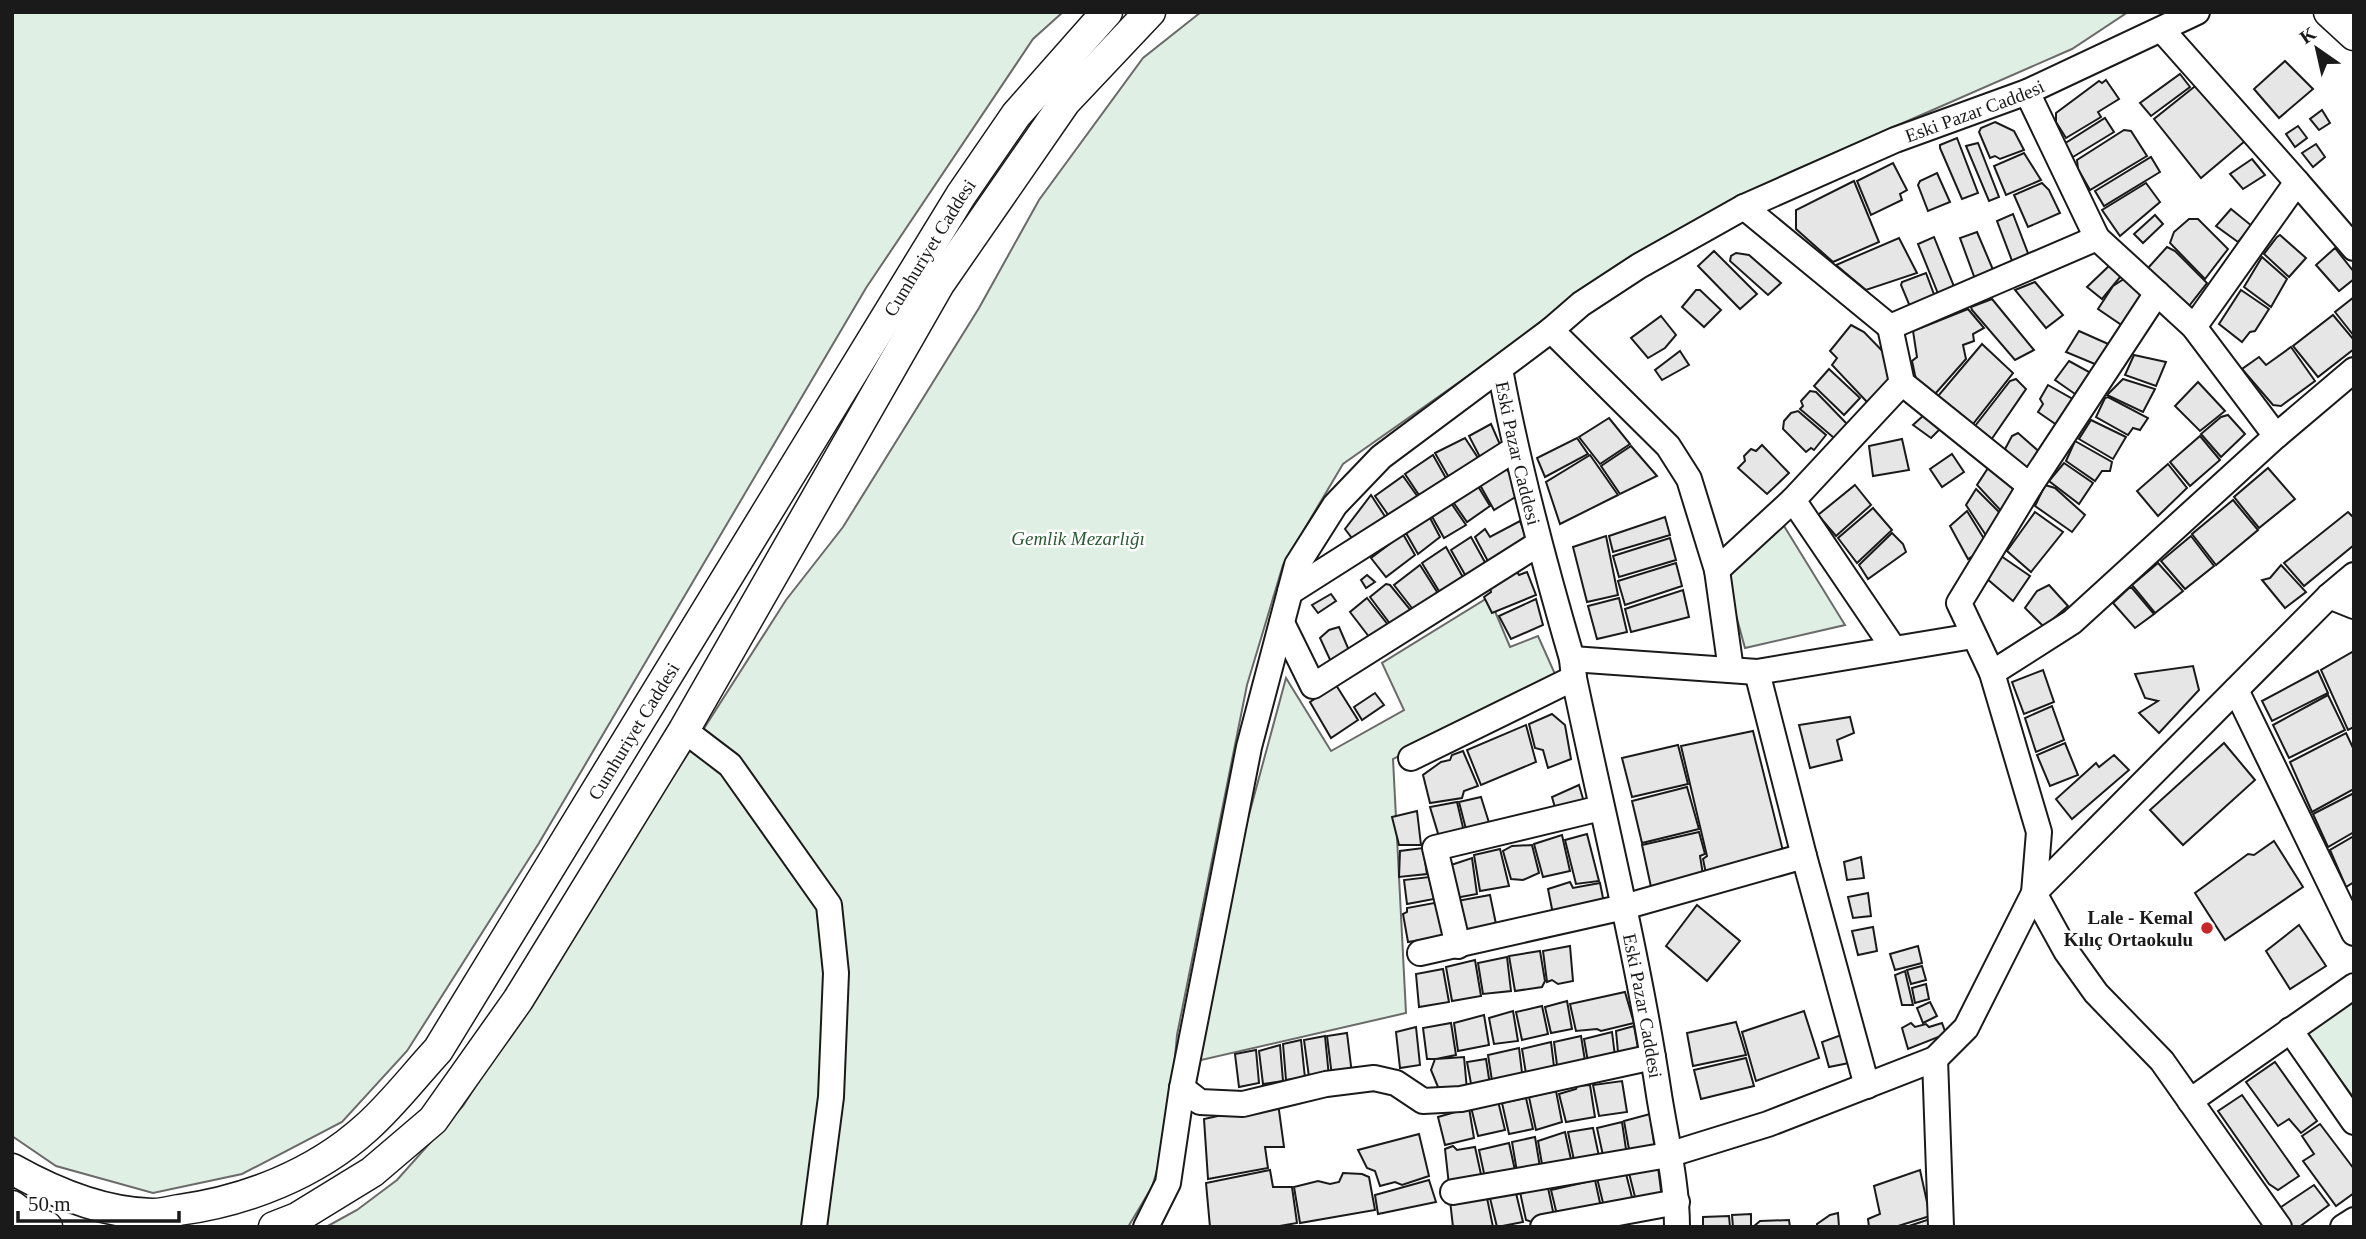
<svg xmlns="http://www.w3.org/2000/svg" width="2366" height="1239" viewBox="0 0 2366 1239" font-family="Georgia,serif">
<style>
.green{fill:#e0efe3;stroke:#6a6a6a;stroke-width:2}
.building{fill:#e6e6e6;stroke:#1a1a1a;stroke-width:2}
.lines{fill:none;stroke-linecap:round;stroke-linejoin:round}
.minor-casing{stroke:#1a1a1a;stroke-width:28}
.major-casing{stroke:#1a1a1a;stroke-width:33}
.minor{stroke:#fff;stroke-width:24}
.major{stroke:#fff;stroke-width:30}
.poi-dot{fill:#c62828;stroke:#fff;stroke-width:2.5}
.labels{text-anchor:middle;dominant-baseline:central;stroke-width:5;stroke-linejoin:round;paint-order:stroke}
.street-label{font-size:19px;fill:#1a1a1a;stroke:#fff}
.park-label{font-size:19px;font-style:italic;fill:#2b5a34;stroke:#fff}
.poi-label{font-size:19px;font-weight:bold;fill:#1a1a1a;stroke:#fff;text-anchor:end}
</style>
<rect width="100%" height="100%" fill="#fff"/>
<!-- green -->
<g class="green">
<polygon points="12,12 1063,12 1033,39 866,288 539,843 407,1051 342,1122 242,1174 153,1193 56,1166 12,1136"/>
<polygon points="1201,12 2128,12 2072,49 1791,172 1617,265 1502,352 1343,464 1283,565 1247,685 1177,1035 1168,1134 1152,1187 1128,1227 326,1227 357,1210 397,1180 463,1106 786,600 843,527 979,308 1039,200 1143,58"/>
<polygon points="1784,526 1845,625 1745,648 1725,575"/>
<polygon points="1489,597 1510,647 1538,636 1555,674 1393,759 1406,1013 1197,1061 1240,848 1286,678 1331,751 1404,710 1382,663"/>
<polygon points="2354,999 2354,1098 2304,1032"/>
</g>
<!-- building -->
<g class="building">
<polygon points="2285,61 2313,89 2279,118 2254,89"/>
<polygon points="2180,74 2190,87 2151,116 2140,103"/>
<polygon points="2106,80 2119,99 2098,112 2101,117 2066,138 2056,122 2056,113 2099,81 2102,83"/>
<polygon points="2204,82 2251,136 2201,178 2154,119 2194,87"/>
<polygon points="2322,110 2330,123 2319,130 2310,119"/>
<polygon points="2105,118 2114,132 2073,157 2064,144"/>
<polygon points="1995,122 2014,131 2024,150 2000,159 1995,156 1990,158 1979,132 1981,128"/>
<polygon points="2298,126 2307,138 2295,147 2286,134"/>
<polygon points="2124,130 2131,131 2147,156 2090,190 2078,169 2077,160"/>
<polygon points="1957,138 1978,193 1962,199 1940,148 1940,145"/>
<polygon points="1978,143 1999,197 1989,201 1966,146"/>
<polygon points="2316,144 2325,157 2313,167 2302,153"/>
<polygon points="2024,153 2041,180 2006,195 1994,166"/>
<polygon points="2151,157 2160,172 2104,206 2095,191"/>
<polygon points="2252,159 2265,175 2243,189 2230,174"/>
<polygon points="1893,163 1907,190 1900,194 1902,200 1871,215 1857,181"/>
<polygon points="1937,173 1950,202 1928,211 1918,185 1920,181"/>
<polygon points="1854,181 1879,242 1833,262 1796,229 1796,210"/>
<polygon points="2042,183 2049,190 2060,213 2028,227 2014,195"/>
<polygon points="2146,183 2160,202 2120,236 2102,210"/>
<polygon points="2231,209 2252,226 2238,242 2216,226"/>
<polygon points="2013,214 2031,261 2014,266 1997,221"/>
<polygon points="2155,215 2163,224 2143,243 2134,234"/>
<polygon points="2189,219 2198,219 2228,249 2205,279 2170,243 2174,232"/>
<polygon points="1977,232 1994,272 1975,279 1960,238"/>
<polygon points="2280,235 2306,258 2289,277 2264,254 2277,237"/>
<polygon points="1934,237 1955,289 1939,296 1918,244"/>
<polygon points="1899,238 1917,273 1866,290 1836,265"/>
<polygon points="2167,247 2175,251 2207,283 2189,306 2148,268"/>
<polygon points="2335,248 2354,272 2354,279 2339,291 2316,265"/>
<polygon points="1714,251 1757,294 1740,309 1698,266"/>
<polygon points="1736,253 1749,255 1781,283 1768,295 1730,261 1731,256"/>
<polygon points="2262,257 2287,279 2271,307 2244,287"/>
<polygon points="2110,265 2121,276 2102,299 2087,287"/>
<polygon points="1926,273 1935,297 1911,309 1901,285 1902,282"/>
<polygon points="2127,277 2148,294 2126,328 2098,309 2113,286"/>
<polygon points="2035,282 2063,315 2046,328 2015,290"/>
<polygon points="1696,290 1700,290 1721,310 1704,327 1682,307"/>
<polygon points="2241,290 2269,309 2255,331 2250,332 2242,342 2219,324"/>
<polygon points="2354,297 2354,336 2335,312"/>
<polygon points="1992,299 2034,350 2015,360 1972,310 1971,307"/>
<polygon points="1968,309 1984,328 1973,334 1974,341 1963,345 1966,359 1935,394 1926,386 1919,386 1915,375 1912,361 1917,357 1913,331"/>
<polygon points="2333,315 2354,340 2354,349 2318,377 2293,346"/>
<polygon points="1661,316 1676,335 1665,348 1648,358 1631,338"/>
<polygon points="1851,325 1864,332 1893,362 1892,380 1868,403 1832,365 1837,358 1830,351"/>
<polygon points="2079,331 2115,347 2102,367 2066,352"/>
<polygon points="1982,344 2013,373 1973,424 1938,396"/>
<polygon points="2291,347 2315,381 2281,406 2273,405 2242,369 2259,357 2266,365"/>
<polygon points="1680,351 1689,365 1662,380 1655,370"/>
<polygon points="2134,355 2166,362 2156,386 2125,375"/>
<polygon points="2069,361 2091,373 2075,394 2055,380"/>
<polygon points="1829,369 1860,398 1844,415 1814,386"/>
<polygon points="2016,379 2026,389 1991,440 1975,426 2010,381"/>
<polygon points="2123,379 2155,389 2143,412 2107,395"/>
<polygon points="2198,382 2225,411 2200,431 2175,406"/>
<polygon points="2048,385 2078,402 2064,430 2038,412 2043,404 2040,399"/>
<polygon points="1810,391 1816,392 1848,425 1834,438 1800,409 1803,406 1801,401"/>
<polygon points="2108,397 2148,418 2140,430 2133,428 2128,435 2096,417 2105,398"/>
<polygon points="1798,411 1826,435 1814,450 1811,448 1806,452 1783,429 1784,421 1791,413"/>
<polygon points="1925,414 1941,428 1931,438 1913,425"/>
<polygon points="2228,415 2245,434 2221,457 2201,434 2221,417"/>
<polygon points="1609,418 1630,444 1600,464 1579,437"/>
<polygon points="2091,420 2126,437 2113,459 2079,439"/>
<polygon points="1491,424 1502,449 1482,461 1469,436"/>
<polygon points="2018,433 2043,455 2028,476 2005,449 2012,436"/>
<polygon points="2200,436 2220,460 2190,486 2170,462"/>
<polygon points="1465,438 1480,461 1460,474 1448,476 1435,453"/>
<polygon points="1577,438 1588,454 1545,477 1537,458"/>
<polygon points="1902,439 1909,470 1873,476 1869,446"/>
<polygon points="2075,441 2112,462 2110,471 2102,471 2095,481 2066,461"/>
<polygon points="1762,445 1789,473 1767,494 1738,468 1745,461 1744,456 1751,449 1756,451"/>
<polygon points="1631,446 1657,476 1620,494 1601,466"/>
<polygon points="1952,454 1964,472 1942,487 1930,469"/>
<polygon points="1433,455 1447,480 1421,498 1405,474"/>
<polygon points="1590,455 1618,495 1560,524 1546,482"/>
<polygon points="2064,463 2093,483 2079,504 2049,481"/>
<polygon points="2168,464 2187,488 2158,516 2137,491"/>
<polygon points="1990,465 2020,494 2005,515 1977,485"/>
<polygon points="2268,468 2295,499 2259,528 2234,497"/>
<polygon points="1506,469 1513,476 1517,496 1494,510 1480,485"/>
<polygon points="1403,476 1420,500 1391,519 1375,496"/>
<polygon points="1476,483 1490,506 1467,522 1451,499"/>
<polygon points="1855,485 1871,505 1836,536 1818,515"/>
<polygon points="2045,485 2055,488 2085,515 2072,532 2035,506"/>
<polygon points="1976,489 2004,517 1989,540 1966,505"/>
<polygon points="1371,495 1388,521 1358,546 1345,529"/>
<polygon points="1449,500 1466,525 1444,538 1430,513"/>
<polygon points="2233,500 2258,530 2216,565 2192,534"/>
<polygon points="1873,508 1892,530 1857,563 1838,538"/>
<polygon points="1967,511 1986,542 1979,547 1981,551 1968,559 1950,526"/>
<polygon points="2035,512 2063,532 2031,572 2007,551"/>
<polygon points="2348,512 2354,518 2354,545 2304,586 2284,563"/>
<polygon points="1429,516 1440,537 1418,554 1406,533"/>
<polygon points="1665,517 1670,535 1613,552 1609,536"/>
<polygon points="1520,521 1527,540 1490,565 1475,537 1485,529 1490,537"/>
<polygon points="1892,533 1903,544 1906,552 1868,579 1859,565"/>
<polygon points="1403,534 1415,555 1386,577 1371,558"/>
<polygon points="1606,536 1618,595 1587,602 1573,547"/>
<polygon points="2191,536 2214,566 2185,589 2161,561"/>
<polygon points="1471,537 1487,566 1468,580 1451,550"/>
<polygon points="1670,538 1676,560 1619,577 1613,556"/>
<polygon points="1446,547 1465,581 1442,596 1422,563"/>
<polygon points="2001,556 2030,576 2013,601 1986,578"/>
<polygon points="1676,563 1682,586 1625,605 1618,581"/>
<polygon points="2158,563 2183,591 2155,613 2132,585"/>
<polygon points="1420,565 1439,595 1415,612 1394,585"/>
<polygon points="2281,565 2306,592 2285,608 2262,580 2270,578"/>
<polygon points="1517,572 1519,575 1527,572 1536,595 1492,613 1484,597 1491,592 1490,587 1503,577"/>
<polygon points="1367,575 1375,582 1366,588 1361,580"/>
<polygon points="1386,584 1390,585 1413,613 1394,629 1370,597"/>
<polygon points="2049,585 2068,606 2044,627 2025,608 2037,591"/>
<polygon points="2129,588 2132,588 2154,614 2135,628 2113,603"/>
<polygon points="1683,590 1689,617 1631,632 1625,609"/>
<polygon points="1331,594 1336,601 1318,613 1312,605"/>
<polygon points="1367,598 1392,630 1373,642 1350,612"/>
<polygon points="1619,598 1627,632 1597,639 1588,606"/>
<polygon points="1536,599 1543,625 1511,639 1499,616"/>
<polygon points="1339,627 1351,655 1332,664 1320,638 1329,630"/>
<polygon points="2354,651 2354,727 2348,730 2321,670"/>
<polygon points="2193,666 2199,690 2159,733 2139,713 2158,701 2145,698 2135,674"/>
<polygon points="2043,670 2054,702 2024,714 2012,682"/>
<polygon points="2318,671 2328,693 2272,721 2262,701"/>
<polygon points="1336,685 1358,720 1331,738 1310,702"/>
<polygon points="1375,693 1384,705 1362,720 1354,707"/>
<polygon points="2328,695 2345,730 2289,758 2273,725"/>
<polygon points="2052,706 2064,740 2036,752 2025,718"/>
<polygon points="1552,714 1565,725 1571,759 1548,768 1543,750 1535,748 1529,724"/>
<polygon points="1850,717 1854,733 1837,740 1842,760 1810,768 1799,725"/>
<polygon points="1526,725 1536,762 1481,785 1467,750"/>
<polygon points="1753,731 1784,855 1706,874 1703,859 1707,856 1681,746"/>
<polygon points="2346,733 2354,750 2354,789 2312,812 2290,762"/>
<polygon points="2065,743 2078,775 2050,786 2037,755"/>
<polygon points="2224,743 2255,780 2183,845 2150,810"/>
<polygon points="1678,745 1688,784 1632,797 1622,758"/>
<polygon points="1463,751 1478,786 1464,791 1462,798 1430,803 1423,775 1441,762 1450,760 1452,755"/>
<polygon points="2114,755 2129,770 2072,819 2056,799 2096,763 2099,767"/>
<polygon points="1579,785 1586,809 1558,818 1552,797"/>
<polygon points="1687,787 1699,829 1642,843 1632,801"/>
<polygon points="2354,793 2354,832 2328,847 2313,814"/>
<polygon points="1481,797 1491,829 1468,837 1459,802"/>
<polygon points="1457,802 1465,836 1440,840 1430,807"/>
<polygon points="1417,811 1421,845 1399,845 1392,817"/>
<polygon points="1699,832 1705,854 1700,856 1703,875 1651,887 1642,845"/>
<polygon points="1587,834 1599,881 1576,884 1565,840"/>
<polygon points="1562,835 1570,871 1543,877 1534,844"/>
<polygon points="2354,836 2354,882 2346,887 2330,850"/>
<polygon points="2274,841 2303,887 2225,940 2195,893 2248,854 2254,855"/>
<polygon points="1532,845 1539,873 1523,880 1511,879 1503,851 1512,846"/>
<polygon points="1423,848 1427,874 1399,877 1400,851"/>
<polygon points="1500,849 1509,886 1480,891 1474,855"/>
<polygon points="1861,857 1864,878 1847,880 1844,862"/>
<polygon points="1472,858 1477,894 1455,898 1448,866"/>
<polygon points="1429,877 1434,899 1407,904 1404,880"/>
<polygon points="1570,882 1573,888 1600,883 1604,903 1553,914 1548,889"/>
<polygon points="1868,893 1871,916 1853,918 1848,897"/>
<polygon points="1490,895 1496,924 1465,930 1457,901"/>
<polygon points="1434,903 1439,910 1445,936 1408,942 1403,914 1407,912 1407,908"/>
<polygon points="1697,905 1740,941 1707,981 1666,946"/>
<polygon points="2299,925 2326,966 2290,989 2266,951"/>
<polygon points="1873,927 1877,951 1858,955 1852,931"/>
<polygon points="1570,946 1573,981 1558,984 1552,980 1547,982 1543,951"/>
<polygon points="1918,946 1922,963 1895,970 1890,954"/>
<polygon points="1540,951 1545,981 1542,987 1515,991 1509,956"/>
<polygon points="1507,957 1511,991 1483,994 1478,963"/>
<polygon points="1475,960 1481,996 1452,1001 1446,967"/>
<polygon points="1922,966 1926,980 1911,984 1907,970"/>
<polygon points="1443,969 1449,1002 1419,1007 1416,974"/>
<polygon points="1905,971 1913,1005 1902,1005 1895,975"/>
<polygon points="1926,984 1929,999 1915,1003 1912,988"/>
<polygon points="1625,992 1634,1023 1601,1031 1597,1029 1576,1031 1570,1004"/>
<polygon points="1567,1001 1572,1029 1551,1033 1545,1007"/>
<polygon points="1930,1002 1937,1016 1923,1023 1917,1008"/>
<polygon points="1542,1006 1548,1034 1522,1040 1516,1012"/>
<polygon points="1513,1011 1518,1041 1494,1044 1489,1018"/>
<polygon points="1804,1011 1819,1058 1756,1081 1742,1032"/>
<polygon points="1484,1015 1489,1045 1458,1051 1454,1023"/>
<polygon points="1736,1022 1746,1055 1693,1066 1687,1033"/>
<polygon points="1451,1023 1456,1055 1436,1059 1464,1057 1467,1090 1448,1093 1438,1087 1431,1070 1435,1059 1427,1059 1423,1028"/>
<polygon points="1911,1023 1915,1027 1926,1024 1929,1027 1942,1023 1946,1034 1908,1049 1902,1028"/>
<polygon points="1634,1026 1640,1059 1619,1063 1616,1031"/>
<polygon points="1416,1027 1420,1065 1400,1068 1396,1032"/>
<polygon points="1612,1032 1616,1064 1589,1068 1584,1039"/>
<polygon points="1347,1033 1352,1074 1332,1076 1327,1036"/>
<polygon points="1844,1034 1854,1062 1829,1067 1822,1042"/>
<polygon points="1325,1036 1329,1077 1309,1077 1304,1040"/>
<polygon points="1581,1036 1586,1067 1558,1073 1554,1042"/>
<polygon points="1301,1040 1305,1078 1286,1080 1283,1044"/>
<polygon points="1551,1042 1555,1075 1527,1080 1522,1049"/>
<polygon points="1280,1045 1283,1081 1263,1084 1259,1051"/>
<polygon points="1519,1048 1523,1081 1493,1087 1488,1055"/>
<polygon points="1256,1050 1259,1083 1239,1087 1235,1054"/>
<polygon points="1746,1058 1754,1086 1701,1099 1694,1070"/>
<polygon points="1486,1059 1490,1085 1472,1089 1467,1062"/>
<polygon points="2275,1062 2317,1121 2301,1133 2289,1119 2278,1126 2246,1082"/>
<polygon points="1622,1081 1627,1112 1599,1116 1593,1085"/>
<polygon points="1590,1085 1595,1117 1566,1122 1559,1094 1576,1089 1577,1086"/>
<polygon points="1556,1091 1562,1122 1536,1130 1529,1097"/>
<polygon points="2242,1095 2299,1176 2278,1190 2269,1184 2218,1111"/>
<polygon points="1526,1098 1533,1129 1509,1134 1502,1103"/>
<polygon points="1498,1101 1505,1130 1478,1136 1471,1107"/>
<polygon points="1278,1103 1284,1147 1265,1147 1268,1168 1208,1179 1204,1119"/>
<polygon points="1469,1108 1474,1138 1445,1145 1438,1117"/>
<polygon points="1650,1114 1655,1150 1630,1155 1624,1121"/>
<polygon points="1622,1122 1627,1156 1604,1160 1597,1128"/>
<polygon points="2320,1124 2354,1169 2354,1193 2336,1206 2303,1161 2314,1154 2302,1136"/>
<polygon points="1593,1128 1600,1161 1575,1165 1568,1132"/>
<polygon points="1565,1132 1572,1164 1543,1170 1538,1141"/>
<polygon points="1419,1134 1429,1176 1402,1185 1395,1182 1380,1186 1375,1171 1367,1168 1358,1150"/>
<polygon points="1535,1137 1540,1167 1517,1172 1512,1142"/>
<polygon points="1509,1143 1516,1175 1485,1178 1479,1150"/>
<polygon points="1453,1146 1457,1150 1475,1147 1482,1179 1449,1185 1445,1149"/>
<polygon points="1658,1167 1662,1198 1637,1205 1629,1173"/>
<polygon points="1270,1170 1273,1187 1292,1187 1297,1223 1274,1227 1210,1227 1206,1183"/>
<polygon points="1625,1170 1634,1205 1605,1211 1597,1178"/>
<polygon points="1920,1170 1930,1216 1895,1227 1869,1227 1868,1219 1880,1214 1874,1186"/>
<polygon points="1343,1173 1362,1174 1369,1177 1375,1210 1300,1223 1294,1187 1318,1181 1330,1184 1339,1182"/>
<polygon points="1429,1180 1436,1202 1378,1214 1375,1195"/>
<polygon points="1595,1180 1602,1212 1558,1219 1551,1190"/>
<polygon points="1547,1183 1554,1216 1535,1223 1526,1220 1520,1192"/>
<polygon points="2314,1185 2329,1205 2299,1227 2286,1227 2275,1211"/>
<polygon points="1515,1189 1523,1222 1497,1227 1489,1194"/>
<polygon points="1486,1193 1493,1227 1453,1227 1450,1200"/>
<polygon points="1838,1213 1839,1227 1817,1227 1817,1224 1830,1215"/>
<polygon points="1751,1214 1751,1227 1733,1227 1732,1215"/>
<polygon points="1729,1216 1730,1227 1703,1227 1703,1217"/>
<polygon points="1930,1219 1931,1227 1906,1227"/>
<polygon points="1789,1220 1790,1227 1753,1227 1760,1221"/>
</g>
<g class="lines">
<defs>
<g id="minor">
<polyline points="2162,30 2297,182 2194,327"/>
<polyline points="2027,92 2097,238 2194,327 2276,436"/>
<polyline points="2297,182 2354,248"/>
<polyline points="1744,207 1890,327 2097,238"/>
<polyline points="2157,293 2030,486 1959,603 1992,673 2039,832 2034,893 2066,951 2096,993 2162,1061 2279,1227"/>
<polyline points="1890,327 1902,383 2030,486"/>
<polyline points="1551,330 1668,446 1689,479 1717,570 1731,670"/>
<path id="s1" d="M1500,369C1518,467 1544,563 1572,659L1574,678C1603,817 1638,955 1659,1095C1666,1139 1677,1183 1677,1227"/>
<polyline points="1793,500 1894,649"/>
<polyline points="1717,570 1793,500 1902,383"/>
<polyline points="1290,592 1515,449"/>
<polyline points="2329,596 2354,606"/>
<polyline points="1282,623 1313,686 1538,544"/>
<polyline points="1572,659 1757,672 1973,636"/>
<polyline points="1757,672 1804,856 1867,1086"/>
<polyline points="1992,673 2072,622 2276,436 2354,370"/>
<polyline points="2236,690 2354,933"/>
<polyline points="684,730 730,765 829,905 836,973 831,1097 814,1227"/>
<polyline points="1411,758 1574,678"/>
<polyline points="1458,946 1435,848 1601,808"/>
<polyline points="1420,953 1624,907 1804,856"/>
<polyline points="2290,1030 2354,1122"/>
<polyline points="1935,1059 1941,1227"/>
<polyline points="1182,1088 1200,1102 1243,1104 1326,1084 1374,1078 1396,1083 1423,1101 1461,1099 1653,1057"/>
<polyline points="2190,1101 2354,986"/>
<polyline points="1453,1192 1668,1155 1768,1124 1935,1059 1966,1028 2034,893 2329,596 2354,575"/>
<path id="s2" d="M1146,1227L1168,1183L1182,1088L1249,747L1297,565L1335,505L1381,457L1551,330L1581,304L1639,266L1744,207L1895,140L2027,92L2197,12"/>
<polyline points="1543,1227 1677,1202"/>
<polyline points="2343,1227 2354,1220"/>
</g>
<g id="major">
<polyline points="2329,12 2354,35"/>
<path id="s3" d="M12,1169C53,1192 104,1213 152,1214C161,1214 170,1212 179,1210C246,1201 315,1174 366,1128C392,1105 414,1076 438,1050L961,195L1016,115L1107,12"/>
<polyline points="12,1206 32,1221 47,1227"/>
<polyline points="274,1227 297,1218 372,1172 433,1120 518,1000 684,730 939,284 1065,102 1150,12"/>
</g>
</defs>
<!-- minor casing -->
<use href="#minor" class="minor-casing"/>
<!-- major casing -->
<use href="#major" class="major-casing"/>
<!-- minor -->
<use href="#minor" class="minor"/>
<!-- major -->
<use href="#major" class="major"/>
</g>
<!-- markers -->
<circle class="poi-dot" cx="2207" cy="928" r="7"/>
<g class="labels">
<!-- street labels -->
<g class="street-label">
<text stroke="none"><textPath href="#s2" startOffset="1510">Eski Pazar Caddesi</textPath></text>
<text stroke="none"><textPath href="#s3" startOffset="1430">Cumhuriyet Caddesi</textPath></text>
<text stroke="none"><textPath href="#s1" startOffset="86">Eski Pazar Caddesi</textPath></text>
<text stroke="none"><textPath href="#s3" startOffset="863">Cumhuriyet Caddesi</textPath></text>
<text stroke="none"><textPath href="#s1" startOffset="653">Eski Pazar Caddesi</textPath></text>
</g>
<!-- park labels -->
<g class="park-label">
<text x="1078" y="538">Gemlik Mezarlığı</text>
</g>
<!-- poi labels -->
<g class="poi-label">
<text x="2193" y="917">Lale - Kemal<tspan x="2193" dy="22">Kılıç Ortaokulu</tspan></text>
</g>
</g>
<!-- border -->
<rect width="2366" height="1239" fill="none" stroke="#1a1a1a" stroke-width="28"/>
<!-- north arrow -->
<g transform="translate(2317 49) rotate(326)" stroke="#ffffff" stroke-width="5" paint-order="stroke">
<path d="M0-5L12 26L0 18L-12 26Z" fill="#1a1a1a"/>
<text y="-10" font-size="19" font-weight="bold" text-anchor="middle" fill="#1a1a1a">K</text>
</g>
<!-- scale -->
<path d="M18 1211v10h161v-10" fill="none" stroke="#1a1a1a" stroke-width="3.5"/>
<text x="28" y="1211" font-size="21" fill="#1a1a1a" stroke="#ffffff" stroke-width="5" paint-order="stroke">50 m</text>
</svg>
